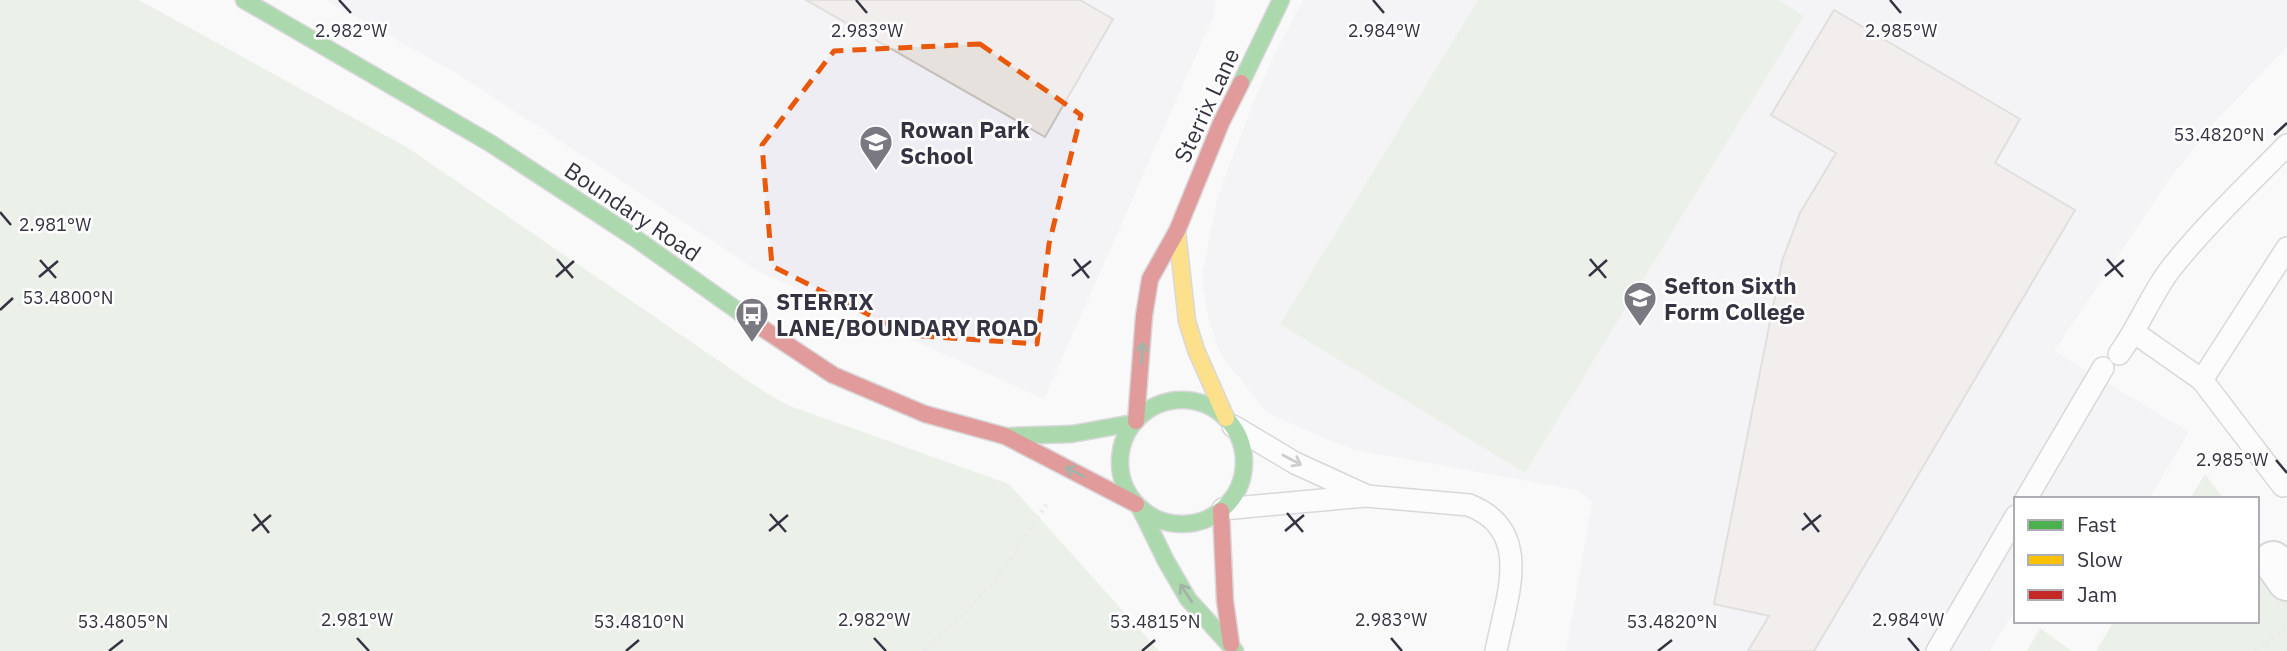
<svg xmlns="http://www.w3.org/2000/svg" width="2287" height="651" viewBox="0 0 2287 651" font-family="'IBM Plex Sans',sans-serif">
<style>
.built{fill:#eeedf3}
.green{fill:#d9e6d5}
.building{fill:#e6e1dd;stroke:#c4bfba;stroke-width:2}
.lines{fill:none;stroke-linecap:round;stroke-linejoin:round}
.lane-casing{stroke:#b0afb5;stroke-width:24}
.street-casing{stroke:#b0afb5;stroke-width:42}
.fast-casing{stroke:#b0afb5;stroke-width:19}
.slow-casing{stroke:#b0afb5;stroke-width:19}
.jam-casing{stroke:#b0afb5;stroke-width:19}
.path{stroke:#d8d8d9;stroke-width:4.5;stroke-dasharray:2 5;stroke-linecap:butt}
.lane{stroke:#fefefe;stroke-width:21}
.street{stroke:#fefefe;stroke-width:38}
.fast{stroke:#4caf50;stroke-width:16}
.slow{stroke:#ffc107;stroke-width:16}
.jam{stroke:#c62828;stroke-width:16}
.oneway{stroke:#3d5e46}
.oneway2{stroke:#9a98a0}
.marked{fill:none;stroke:#e8590c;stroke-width:5;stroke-dasharray:14 9;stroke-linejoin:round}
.ticks{fill:none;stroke:#353341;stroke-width:2.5}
.labels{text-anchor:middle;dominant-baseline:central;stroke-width:5;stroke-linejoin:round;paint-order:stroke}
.street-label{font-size:23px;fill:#353341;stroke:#fff}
.poi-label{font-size:23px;font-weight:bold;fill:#353341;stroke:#fff;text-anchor:start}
.ticks-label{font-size:18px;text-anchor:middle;fill:#353341;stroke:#fff;stroke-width:5;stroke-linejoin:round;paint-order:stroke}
</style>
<rect width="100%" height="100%" fill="#f9f9f9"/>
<!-- built -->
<g class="built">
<polygon points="326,0 1215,0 1213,17 1044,399 760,272 456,73"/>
<polygon points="1303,0 2287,0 2287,47 2215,122 2168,181 2054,351 2189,432 2149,499 2016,499 2016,608 1990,651 1566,651 1592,502 1577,490 1355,450 1323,438 1266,412 1222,356 1218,347 1208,317 1203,286 1203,270 1218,195 1253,103 1277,49"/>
</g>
<!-- green -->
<g class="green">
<polygon points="0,0 139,0 408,148 766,393 790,406 1009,484 1159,651 0,651"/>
<polygon points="1478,0 1778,0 1804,16 1525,473 1280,324"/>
<polygon points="2205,474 2224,499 2190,499"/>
<polygon points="2257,541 2287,581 2287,651 2096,651 2114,621 2257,621"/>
<polygon points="2040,628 2072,651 2027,651"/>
</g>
<!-- building -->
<g class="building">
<polygon points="806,0 1080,0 1113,19 1045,137"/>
<polygon points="1834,10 2020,119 1995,163 2075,210 1814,651 1748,651 1769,616 1714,604 1782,261 1800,213 1836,153 1771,115"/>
</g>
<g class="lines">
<defs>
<g id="lane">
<polyline points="2135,333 2202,380 2287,248"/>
<path d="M2119,354C2138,328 2150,297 2169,271C2204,226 2247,186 2287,145"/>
<polyline points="2202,380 2283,486"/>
<polyline points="1233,426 1295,463 1365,495"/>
<polyline points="2026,499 2103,368"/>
<path d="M1223,509L1366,496L1469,505C1535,531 1506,598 1496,651"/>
<polyline points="1937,651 2016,516"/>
</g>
<polyline id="street" points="2273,561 2287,581"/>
<g id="fast">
<polyline points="244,0 490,143 635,238 762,328"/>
<polyline points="1241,83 1281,0"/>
<circle cx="1182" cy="462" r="62"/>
<polyline points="1011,436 1072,434 1133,423"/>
<polyline points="1140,508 1166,561 1188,599 1235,651"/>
</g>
<polyline id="slow" points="1177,231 1187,321 1196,350 1226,418"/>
<g id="jam">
<polyline points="762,328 833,375 925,414 1005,436 1136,504"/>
<polyline points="1136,421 1144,316 1150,279 1177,231 1221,123 1241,83"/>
<polyline points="1221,511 1225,601 1231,644"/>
</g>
</defs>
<!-- lane casing -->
<use href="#lane" class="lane-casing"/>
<!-- street casing -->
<use href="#street" class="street-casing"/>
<!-- fast casing -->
<use href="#fast" class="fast-casing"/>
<!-- slow casing -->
<use href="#slow" class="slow-casing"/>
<!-- jam casing -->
<use href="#jam" class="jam-casing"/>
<!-- path -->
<g class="path">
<polyline points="925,651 995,582 1048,502"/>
<polyline points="2255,651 2287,627"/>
</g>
<!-- lane -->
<use href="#lane" class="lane"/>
<!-- street -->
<use href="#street" class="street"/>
<!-- fast -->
<use href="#fast" class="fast"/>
<!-- slow -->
<use href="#slow" class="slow"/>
<!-- jam -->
<use href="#jam" class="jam"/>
</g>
<!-- one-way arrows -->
<defs><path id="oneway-shaft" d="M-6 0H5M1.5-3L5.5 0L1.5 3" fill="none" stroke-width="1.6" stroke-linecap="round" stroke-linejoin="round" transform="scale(1.75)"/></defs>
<g class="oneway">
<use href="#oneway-shaft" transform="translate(1142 353) rotate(-86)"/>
<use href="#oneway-shaft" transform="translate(1075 472) rotate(-153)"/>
<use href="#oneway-shaft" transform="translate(1186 593) rotate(-123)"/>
</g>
<use class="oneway2" href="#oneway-shaft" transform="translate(1292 460) rotate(28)"/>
<!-- marked area -->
<path d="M0 0H2287V651H0ZM980,44L1081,115L1049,244L1037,344L909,335L772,266L762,145L834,51Z" fill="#f9f9f9" fill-opacity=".55" fill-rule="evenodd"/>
<path class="marked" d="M980,44L1081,115L1049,244L1037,344L909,335L772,266L762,145L834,51Z"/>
<!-- ticks -->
<path class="ticks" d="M339,0L351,13M856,0L867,13M1373,0L1384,13M1890,0L1901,13M2274,135L2287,123M0,212L11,225M557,259L573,278M1074,259L1089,278M1590,259L1606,278M2107,259L2123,277M40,260L56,278M1072,276L1091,261M1589,276L1607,260M2105,276L2124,260M39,277L58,261M556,277L574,261M0,310L13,298M2276,460L2287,473M1287,513L1303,532M1804,513L1819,532M254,514L269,533M770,514L786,532M1802,530L1821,515M252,531L271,515M769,531L788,515M1285,531L1304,515M357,638L369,651M874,638L886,651M1391,638L1402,651M1908,638L1919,651M109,651L123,640M626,651L639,640M1142,651L1155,640M1658,651L1672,640"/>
<!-- icons -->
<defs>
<symbol id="school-pin" viewBox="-11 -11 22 30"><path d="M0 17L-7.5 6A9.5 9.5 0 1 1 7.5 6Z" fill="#7a7881" stroke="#fff"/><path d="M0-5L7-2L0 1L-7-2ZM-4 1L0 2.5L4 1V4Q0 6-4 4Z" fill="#fff"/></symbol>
<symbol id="bus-pin" viewBox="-11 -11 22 30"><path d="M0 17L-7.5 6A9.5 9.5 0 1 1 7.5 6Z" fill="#7a7881" stroke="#fff"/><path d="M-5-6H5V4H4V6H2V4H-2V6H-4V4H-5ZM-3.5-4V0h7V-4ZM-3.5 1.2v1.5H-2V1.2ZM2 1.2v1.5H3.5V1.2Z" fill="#fff"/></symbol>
</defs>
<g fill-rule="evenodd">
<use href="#school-pin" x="857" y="123" width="38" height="52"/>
<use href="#school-pin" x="1621" y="279" width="38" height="52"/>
<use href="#bus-pin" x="733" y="295" width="38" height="52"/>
</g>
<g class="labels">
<!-- street labels -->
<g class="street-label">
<text transform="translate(1206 105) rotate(-65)">Sterrix Lane</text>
<text transform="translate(633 211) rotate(34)">Boundary Road</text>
</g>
<!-- poi labels -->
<g class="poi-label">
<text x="900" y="129">Rowan Park<tspan x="900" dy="26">School</tspan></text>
<text x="1664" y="285">Sefton Sixth<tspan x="1664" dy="26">Form College</tspan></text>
<text x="776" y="301">STERRIX<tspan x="776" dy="26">LANE/BOUNDARY ROAD</tspan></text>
</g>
</g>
<g class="ticks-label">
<text x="351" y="37">2.982°W</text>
<text x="867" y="37">2.983°W</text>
<text x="1384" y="37">2.984°W</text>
<text x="1901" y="37">2.985°W</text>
<text x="2219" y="141">53.4820°N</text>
<text x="55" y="231">2.981°W</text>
<text x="68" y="304">53.4800°N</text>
<text x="2232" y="466">2.985°W</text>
<text x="357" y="626">2.981°W</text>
<text x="874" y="626">2.982°W</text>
<text x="1391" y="626">2.983°W</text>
<text x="1908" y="626">2.984°W</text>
<text x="123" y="628">53.4805°N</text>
<text x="639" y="628">53.4810°N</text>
<text x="1155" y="628">53.4815°N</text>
<text x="1672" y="628">53.4820°N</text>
</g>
<!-- legend -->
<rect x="2014" y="497" width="245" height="126" fill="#ffffff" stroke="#aeadb3" stroke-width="2"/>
<rect x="2028" y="520" width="35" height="10" fill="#4caf50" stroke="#aeadb3" stroke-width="2"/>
<text x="2077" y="532" font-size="21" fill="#353341">Fast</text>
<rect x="2028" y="555" width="35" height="10" fill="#ffc107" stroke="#aeadb3" stroke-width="2"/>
<text x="2077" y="567" font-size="21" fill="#353341">Slow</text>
<rect x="2028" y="590" width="35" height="10" fill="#c62828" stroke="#aeadb3" stroke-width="2"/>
<text x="2077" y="602" font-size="21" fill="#353341">Jam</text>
</svg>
